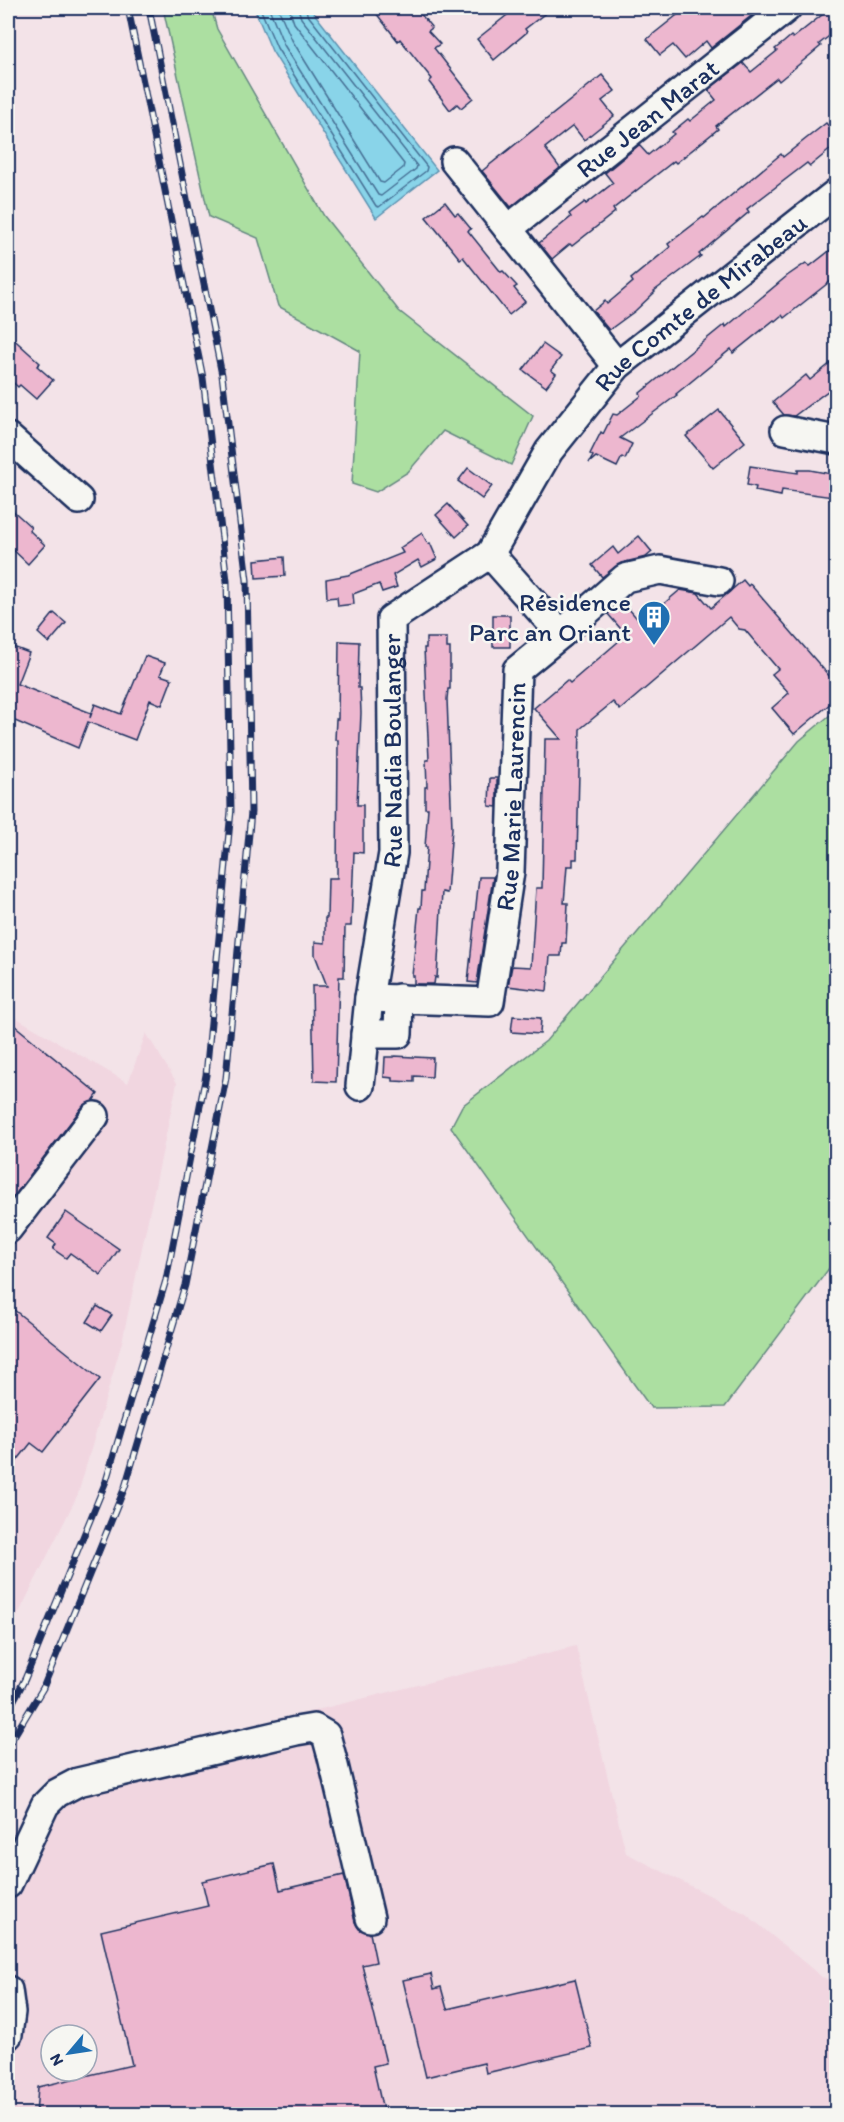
<svg xmlns="http://www.w3.org/2000/svg" width="844" height="2122" viewBox="0 0 844 2122" font-family="Itim,sans-serif">
<style>
.built{fill:#f1d6e0;fill-rule:evenodd}
.green{fill:#acdfa1;stroke:#648780;stroke-width:1.5}
.water{fill:#89d4e9;stroke:#5d92b1;stroke-width:1.5}
.lines{fill:none;stroke-linecap:round;stroke-linejoin:round}
.shore{stroke:#477196;stroke-width:1.5}
.building{fill:#edb7cf;stroke:#1b2f5e;stroke-width:1.5}
.minor-casing{stroke:#1b2f5e;stroke-width:32}
.minor{stroke:#f6f6f2;stroke-width:27}
.rail-casing{stroke:#1b2f5e;stroke-width:7}
.rail{stroke:#f6f6f2;stroke-width:4.5;stroke-dasharray:14;stroke-linecap:butt}
.labels{text-anchor:middle;dominant-baseline:central;stroke-width:5;stroke-linejoin:round;paint-order:stroke}
.street-label{font-size:26px;fill:#1b2f5e;stroke:#f6f6f2}
.poi-label{font-size:26px;fill:#1b2f5e;stroke:#f6f6f2;text-anchor:end}
</style>
<rect width="100%" height="100%" fill="#f3e3e8"/>
<filter id="ink" filterUnits="userSpaceOnUse"><feTurbulence type="fractalNoise" baseFrequency=".0167" numOctaves="2"/><feDisplacementMap in="SourceGraphic" scale="12" xChannelSelector="R" yChannelSelector="G"/><feConvolveMatrix kernelMatrix="1 2 1 2 8 2 1 2 1" color-interpolation-filters="sRGB"/></filter>
<g filter="url(#ink)">
<!-- built -->
<g class="built">
<polygon points="8,1013 128,1083 146,1033 177,1083 122,1342 78,1494 8,1635"/>
<path d="M576,1646L626,1853L746,1914L823,1978L836,1985V2114H8V1858L49,1776ZM51,2035H87V2071H51Z"/>
</g>
<!-- green -->
<g class="green">
<polygon points="163,8 211,8 217,29 324,216 399,311 533,416 511,465 443,431 408,472 376,492 352,484 360,351 278,306 258,238 209,217"/>
<polygon points="836,710 836,1259 725,1407 651,1408 451,1127 462,1106 546,1041 799,741"/>
</g>
<!-- water -->
<polygon class="water" points="254,8 310,8 437,170 376,218 272,51"/>
<g class="lines">
<!-- shore -->
<g class="shore">
<polyline points="260,8 277,48 376,206 379,207 426,171 427,167 307,14 306,8"/>
<polyline points="269,8 284,45 378,195 381,196 416,169 417,166 301,18 298,8"/>
<polyline points="278,8 292,40 380,182 384,183 403,168 404,164 294,23 289,8"/>
</g>
</g>
<!-- building -->
<g class="building">
<polygon points="372,8 416,8 432,28 428,31 440,44 434,48 473,98 461,108 457,104 450,110 429,82 432,79 400,39 398,41"/>
<polygon points="516,8 552,8 525,29 527,32 494,60 477,39"/>
<polygon points="686,8 761,8 711,48 706,41 685,59 673,45 660,55 647,39"/>
<polygon points="827,11 837,22 837,30 819,44 821,46 779,81 777,78 716,126 718,129 676,163 674,161 613,209 615,212 572,246 570,244 552,259 539,243 571,217 569,214 585,202 586,204 613,183 605,173 639,145 648,155 674,134 672,132 688,119 690,121 716,100 708,90 743,63 751,72 777,51 775,49 784,42 791,36 793,38"/>
<polygon points="602,75 615,91 602,101 614,116 584,140 573,126 545,148 560,168 511,207 482,171"/>
<polygon points="826,123 837,136 837,144 810,166 807,163 747,209 749,212 699,254 701,256 654,291 655,292 635,311 609,330 593,311 605,301 607,304 633,282 631,279 670,247 668,244 703,217 704,218 781,154 783,157"/>
<polygon points="445,202 455,215 458,213 471,229 468,231 501,272 503,271 517,286 514,288 525,302 509,315 463,257 460,259 426,217"/>
<polygon points="837,245 837,276 784,318 782,315 775,321 774,320 733,353 731,349 676,394 677,395 620,438 632,444 625,459 622,457 617,467 596,457 589,463 593,456 590,454 601,432 603,434 613,414 617,415 641,396 640,393 725,324 726,327 787,276 806,263 810,266"/>
<polygon points="8,334 40,363 37,366 53,380 36,399 20,385 18,387 8,378"/>
<polygon points="543,344 561,357 551,370 556,374 546,387 523,370"/>
<polygon points="837,358 837,384 794,416 784,415 773,402 806,375 810,380"/>
<polygon points="719,410 745,442 713,468 686,436"/>
<polygon points="750,466 798,473 798,470 810,470 837,475 833,497 782,490 781,496 755,491 756,487 747,485"/>
<polygon points="468,468 492,486 482,499 458,481"/>
<polygon points="448,504 468,526 456,537 436,515"/>
<polygon points="8,506 31,527 29,530 45,545 28,564 8,545"/>
<polygon points="422,533 428,544 430,543 437,559 422,567 418,560 393,575 397,587 382,592 379,584 353,594 354,604 338,606 337,597 327,598 326,579 348,575 403,553 400,548"/>
<polygon points="639,536 652,552 646,557 621,563 602,577 592,565 613,547 618,554"/>
<polygon points="284,557 285,576 256,578 255,560"/>
<polygon points="743,580 748,586 750,584 837,685 837,698 794,734 772,708 789,693 772,674 778,669 745,630 739,629 729,617 620,710 613,702 580,729 577,859 573,859 573,866 567,866 564,903 568,903 566,943 562,943 561,956 550,956 547,991 508,986 512,966 531,967 536,888 542,888 545,739 561,739 534,708 567,680 570,683 626,635 608,614 622,601 641,623 680,590 698,593 711,608"/>
<polygon points="54,613 66,623 49,643 38,633"/>
<rect x="493" y="615" width="17" height="32"/>
<polygon points="426,638 447,638 447,648 450,648 450,689 448,689 447,699 452,828 447,893 442,892 437,978 435,977 434,984 414,984 414,976 412,976 419,908 421,908 422,891 424,891 427,847 425,847 428,808 425,808 425,787 427,787 426,760 429,760 424,648 426,648"/>
<polygon points="339,641 359,642 358,688 360,688 361,713 357,805 363,805 363,853 354,852 351,926 345,926 344,977 339,977 336,1082 314,1081 312,986 327,986 315,955 315,942 325,943 325,918 327,918 328,878 337,878 338,740 335,740 336,719 338,719"/>
<polygon points="8,645 29,653 17,684 91,713 90,718 95,704 121,714 145,656 165,663 160,675 172,679 162,705 150,700 135,740 88,722 78,748 8,718"/>
<polygon points="490,778 497,778 497,807 489,806"/>
<polygon points="479,877 493,877 477,983 468,982"/>
<polygon points="513,1016 541,1018 540,1034 511,1032"/>
<polygon points="8,1020 98,1094 93,1101 83,1106 8,1204"/>
<polygon points="394,1056 433,1058 432,1077 414,1076 414,1082 393,1081 393,1078 384,1077 385,1057 394,1057"/>
<polygon points="66,1212 119,1249 101,1275 70,1253 66,1258 53,1249 56,1244 48,1238"/>
<polygon points="8,1305 100,1379 43,1452 31,1443 8,1472"/>
<polygon points="97,1306 112,1315 101,1331 87,1322"/>
<polygon points="274,1864 280,1890 344,1875 355,1922 359,1929 370,1933 376,1962 362,1965 386,2063 373,2066 384,2115 36,2115 38,2087 132,2065 101,1931 208,1906 202,1881"/>
<polygon points="431,1974 434,1989 441,1987 447,2009 575,1979 592,2048 486,2073 484,2063 426,2077 403,1980"/>
</g>
<g class="lines">
<defs>
<g id="minor">
<polyline points="454,161 617,366"/>
<path id="s1" d="M508,229L787,8"/>
<polyline points="785,430 836,440"/>
<polyline points="8,437 79,500"/>
<polyline points="490,554 561,634"/>
<path id="s2" d="M369,998L490,1002L510,872L517,670L561,634L625,578L660,570L719,581"/>
<polyline points="365,1034 398,1034 399,998"/>
<path id="s3" d="M360,1086L369,998L393,853L391,619L490,554L549,451L617,366L836,193"/>
<polyline points="8,1229 95,1116"/>
<polyline points="8,1884 45,1805 57,1793 78,1782 296,1731 314,1728 326,1735 332,1757 370,1918"/>
<polyline points="8,1990 11,2012 8,2035"/>
</g>
</defs>
<!-- minor casing -->
<use href="#minor" class="minor-casing"/>
<!-- minor -->
<use href="#minor" class="minor"/>
<defs>
<g id="rail">
<polyline points="8,1711 25,1679 106,1481 166,1280 206,1075 231,811 227,581 203,378 128,8"/>
<polyline points="8,1746 43,1688 125,1487 185,1285 226,1078 251,812 247,580 222,375 149,8"/>
</g>
</defs>
<!-- rail casing -->
<use href="#rail" class="rail-casing"/>
<!-- rail -->
<use href="#rail" class="rail"/>
</g>
</g>
<!-- icons -->
<defs>
<symbol id="building-pin" viewBox="-11 -11 22 30"><path d="M0 17L-7.5 6A9.5 9.5 0 1 1 7.5 6Z" fill="#1f6fb2" stroke="#f6f6f2"/><path d="M-4-6H4V6H1V3H-1V6H-4ZM-2.5-4.3h1.7v1.8h-1.7ZM.8-4.3h1.7v1.8H.8ZM-2.5-1h1.7V.8h-1.7ZM.8-1h1.7V.8H.8Z" fill="#fff"/></symbol>
</defs>
<g fill-rule="evenodd">
<use href="#building-pin" x="635" y="598" width="38" height="52"/>
</g>
<g class="labels">
<!-- street labels -->
<g class="street-label">
<text stroke="none"><textPath href="#s1" startOffset="178">Rue Jean Marat</textPath></text>
<text stroke="none"><textPath href="#s3" startOffset="920">Rue Comte de Mirabeau</textPath></text>
<text stroke="none"><textPath href="#s3" startOffset="338">Rue Nadia Boulanger</textPath></text>
<text stroke="none"><textPath href="#s2" startOffset="328">Rue Marie Laurencin</textPath></text>
</g>
<!-- poi labels -->
<g class="poi-label">
<text x="631" y="602">Résidence<tspan x="631" dy="30">Parc an Oriant</tspan></text>
</g>
</g>
<!-- margin -->
<rect width="844" height="2122" fill="none" stroke="#f6f6f2" stroke-width="30"/>
<rect x="15" y="15" width="814" height="2092" fill="none" stroke="#1b2f5e" stroke-width="2" filter="url(#ink)"/>
<!-- north arrow -->
<g transform="translate(69 2053) rotate(241)"><circle r="28" fill="#f6f6f2" stroke="#9ea6b7" stroke-width="1.5"/>
<path d="M0-4.5L10 22L0 15L-10 22Z" fill="#1f6fb2"/>
<text y="-9" font-size="16" font-weight="bold" text-anchor="middle" fill="#1b2f5e">N</text>
</g>
</svg>
